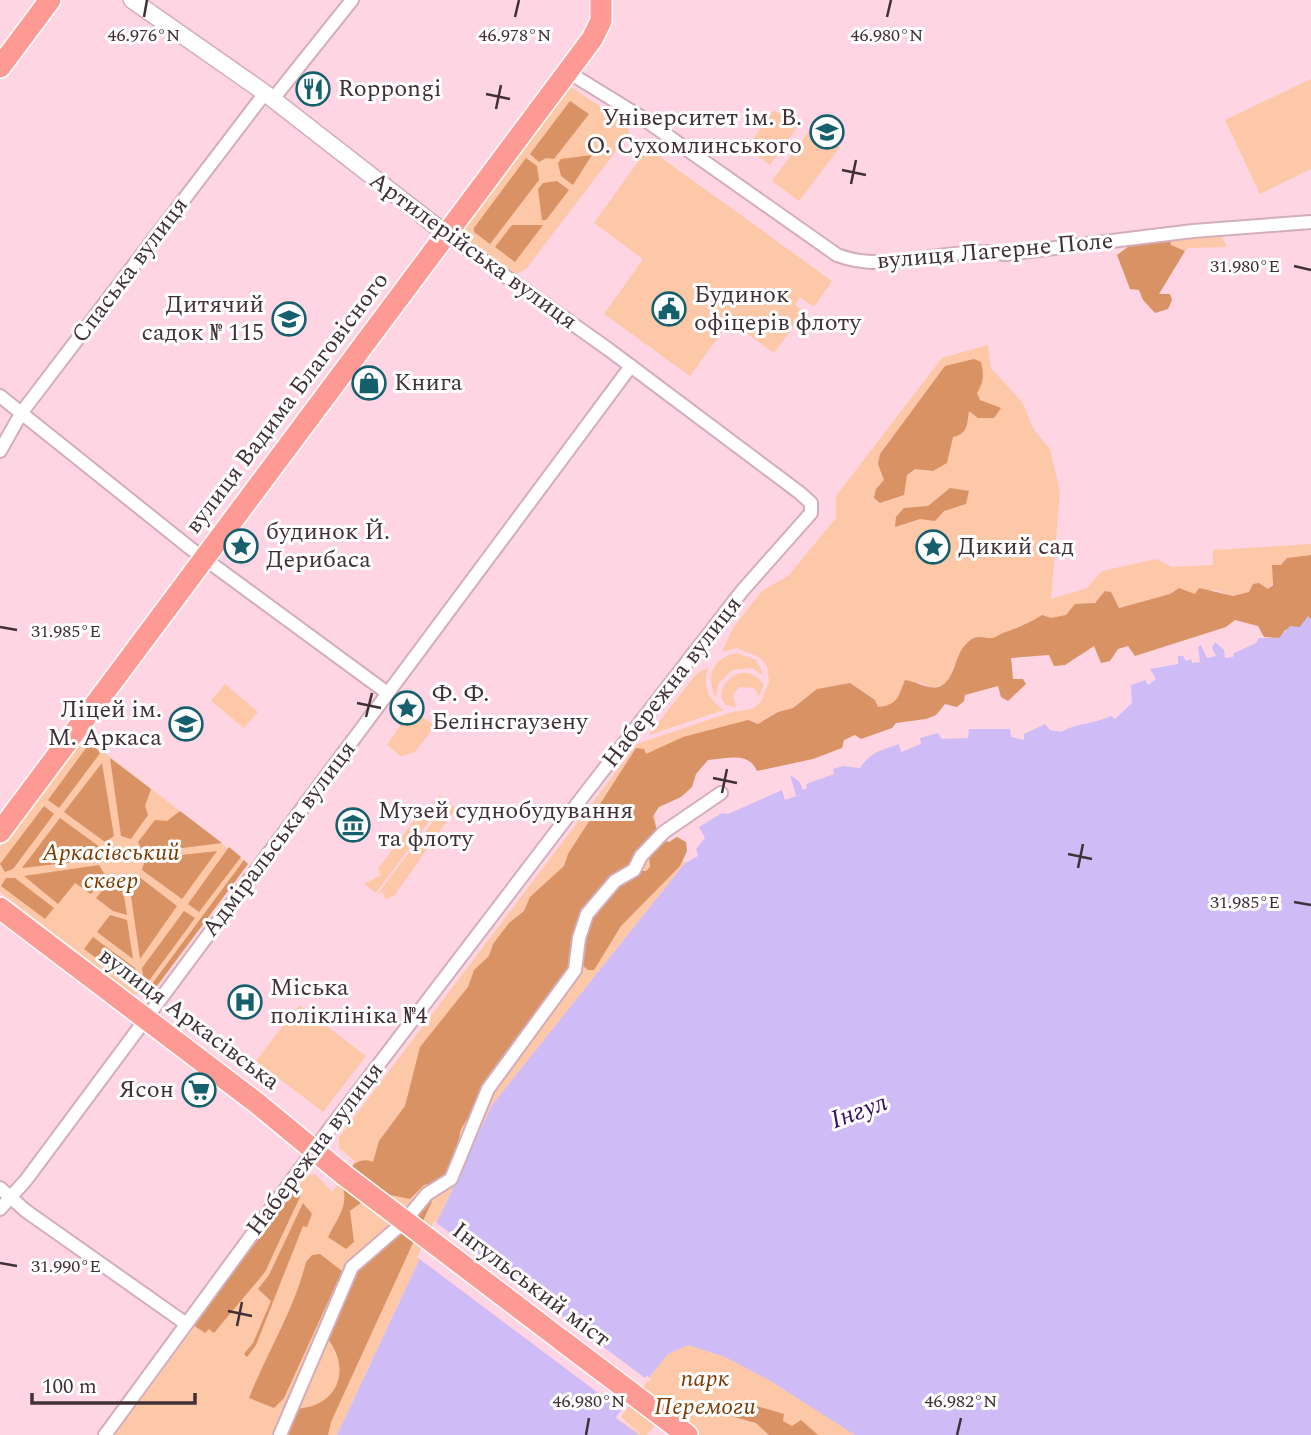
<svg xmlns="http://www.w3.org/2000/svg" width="1311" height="1435" viewBox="0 0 1311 1435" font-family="Spectral,serif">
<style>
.green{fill:#fdc8a7}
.forest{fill:#d89264}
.water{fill:#cfbcf7}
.pier{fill:#ffd5e3}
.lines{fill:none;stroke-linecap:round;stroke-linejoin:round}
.minor-casing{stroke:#d4adba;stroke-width:16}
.tertiary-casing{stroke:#d4adba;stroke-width:19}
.trunk-casing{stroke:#fff;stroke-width:24}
.minor{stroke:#fff;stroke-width:12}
.tertiary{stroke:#fff;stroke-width:16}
.trunk{stroke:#fe9a94;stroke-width:21}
.trunk-bridge-casing{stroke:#fff;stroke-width:24;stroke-linecap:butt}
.trunk-bridge{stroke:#fe9a94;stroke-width:21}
.ticks{fill:none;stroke:#413137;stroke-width:2.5}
.labels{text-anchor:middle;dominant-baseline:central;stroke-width:6;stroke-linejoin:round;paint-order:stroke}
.poi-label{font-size:24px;fill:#413137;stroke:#fff;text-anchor:start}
.street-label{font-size:24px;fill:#413137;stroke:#fff}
.park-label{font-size:24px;font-style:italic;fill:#7c3c02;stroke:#fff}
.water-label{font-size:26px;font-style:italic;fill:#381064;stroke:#fff}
.ticks-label{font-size:18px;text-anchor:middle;fill:#413137;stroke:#fff;stroke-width:6;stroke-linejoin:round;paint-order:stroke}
</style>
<rect width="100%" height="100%" fill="#ffd5e3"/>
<!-- green -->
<g class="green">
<polygon points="1311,79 1311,169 1260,194 1225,120"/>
<polygon points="571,87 628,125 629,134 526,269 516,274 468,240 464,227 564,91"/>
<polygon points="774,110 797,127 770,165 747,148"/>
<polygon points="813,126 840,147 799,201 772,181"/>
<polygon points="648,148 832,281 814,307 800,297 795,305 804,312 774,353 730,321 690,376 604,314 643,259 594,223"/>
<polygon points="1221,235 1227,247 1187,248 1185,251 1171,245 1170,239"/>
<path d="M988,345L991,368L1022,402L1034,430L1050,449L1060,492L1051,599L1087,588L1102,571L1156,559L1172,567L1213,565V550L1311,544V555L1288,558L1268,589L1233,596L1215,590L1195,594L1179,588L1170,594L1118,608L1111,592L1105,591L1102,599L1091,603L1095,622L1002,633L953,666L951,680C938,688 933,690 919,682L901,690C897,705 891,705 878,707L875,700L850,683L818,689L793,708L778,712L758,724L748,721L646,754L657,831L685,863L492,1105L337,1435H115L306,1176L315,1174L332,1192L355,1161L339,1148V1137L637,744L732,712L752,709L761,702L769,682L767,666L759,657L737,648L722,652L733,628L762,591L788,576L836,518V496L942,358Z"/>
<path d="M737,653L756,660L764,676L752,668L732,670L718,684L716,697C704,676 714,657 737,653Z"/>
<path d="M708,668C702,686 709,700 724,710L649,735L697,673Z"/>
<path d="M740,673C751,672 757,676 764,685L759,696L754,688L739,687L733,695L736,707L726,705C715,693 726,678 740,673Z"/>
<polygon points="225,684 258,712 244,728 211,701"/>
<polygon points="411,709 435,726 415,752 401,756 387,745"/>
<polygon points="80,740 105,753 248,864 160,983 148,994 133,994 0,892 0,847"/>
<polygon points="439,796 445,800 376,893 364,884 381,875 378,869 422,810 428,811"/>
<polygon points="448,802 456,808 394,896 385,899 383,892 377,895 410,851 417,850 415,845"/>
<polygon points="299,1005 366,1056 323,1112 256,1061"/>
<path d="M688,1345C731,1351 819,1407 855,1435H674L665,1413L647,1435H639L616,1418L668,1354Z"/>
</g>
<!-- forest -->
<g class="forest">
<polygon points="570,101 589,114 554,159 546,158 539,162 530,154"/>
<polygon points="592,155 573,185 561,176 558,163 561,159"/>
<polygon points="526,158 537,166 539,180 490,244 474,232 474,228"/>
<polygon points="557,181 569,190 546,220 542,220 538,189 543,183"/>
<polygon points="512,225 543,225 515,262 495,247"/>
<polygon points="1170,239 1171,245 1185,251 1159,294 1170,294 1172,300 1168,309 1155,313 1143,300 1139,290 1130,289 1117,255 1132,244"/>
<path d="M974,359L981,362C984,375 984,382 977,393L980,400L1001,408L994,418H978L969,411C967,424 968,434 953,437L947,463L933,471L915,469L907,475L904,495L880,503L874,498L876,489L884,480L878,464L880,454L945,366Z"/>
<polygon points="950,488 969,491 966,504 944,511 935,521 920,519 895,527 896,517 904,508 928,506"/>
<path d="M1311,555V619L1308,617L1300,627L1285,630L1280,638L1264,637L1258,626L1235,620L1226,627L1135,656L1128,646L1118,649L1110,661L1101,663L1094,646L1065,665L1054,666L1049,655L1011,658L1013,679H1023L1026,684L1008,701L1001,697L998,686L965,695L964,701L957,707L945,704L936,715L926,719L896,723L892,728L861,739L855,735L844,740L842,748L813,759L757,771C748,751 728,759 708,760L696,774L692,787L681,797L659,807L653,816L657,831C636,861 613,895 580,912L571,968L545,1006L539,1007L530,1023L514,1041V1047L461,1129L452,1168L436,1183L424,1185L410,1199L375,1192L350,1211L354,1242L346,1249L328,1237C337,1219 352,1202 340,1182C348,1170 357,1155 373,1162L379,1141L405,1106L420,1047L468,987L474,970L489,956L493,944L509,923L524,911L530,897L564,866L568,854L636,748L644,749L646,754L683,737L748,720L758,724L778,712L793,708L817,689L850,683L875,700L878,707C898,705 898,697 905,680C917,682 931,691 941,686C956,678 954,654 968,642C978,633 983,639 993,638C994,638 1002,633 1003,633C1017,628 1028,624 1042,615L1051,618L1066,615L1075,604L1095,603L1105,591L1111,592L1119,608L1170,594L1179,588L1195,594L1199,588L1233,596L1249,592L1253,584L1259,583L1268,589L1273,585L1272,565H1281L1287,558Z"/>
<polygon points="89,744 101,752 59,808 48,800"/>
<polygon points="110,758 151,789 145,806 148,815 131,839 121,836"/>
<polygon points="102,763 114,836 105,842 64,812"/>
<polygon points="44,806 54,814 13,869 5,872 0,864"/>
<polygon points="180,811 222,843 143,853 138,842 155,820 167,821"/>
<polygon points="60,818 104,850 102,859 22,868"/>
<path d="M677,837L686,842L687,851L680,866L621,926L594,970H588L581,964C589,911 595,899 641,871H646L650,867L649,855L663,840L669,842Z"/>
<polygon points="229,847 241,857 199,912 188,904"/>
<polygon points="217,851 182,899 142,870 145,859"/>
<polygon points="244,860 248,864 156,987 152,984"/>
<polygon points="99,865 105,875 91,894 75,883 58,904 24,876"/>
<polygon points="138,876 177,906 140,959 129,882"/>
<polygon points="6,878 15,878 54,908 45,919 1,886"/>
<polygon points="111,880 122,884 127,915 113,911 96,898"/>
<polygon points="184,911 195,918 148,982 144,980 142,968"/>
<polygon points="110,915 127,920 133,959 97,932"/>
<polygon points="93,937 135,968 137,981 133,986 84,949"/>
<polygon points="296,1189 300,1197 265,1272 214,1333 209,1329 205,1333 193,1325"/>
<path d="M430,1196L433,1199L331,1422L328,1435H284L295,1409C337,1408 353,1370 327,1338L356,1269Z"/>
<polygon points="303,1203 312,1214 307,1227 303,1226 256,1345 247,1357 244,1354 253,1343 271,1301 258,1289 269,1275"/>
<path d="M320,1254L342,1271L284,1398L274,1408L249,1398C267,1352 294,1311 306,1262L312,1255Z"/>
<polygon points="731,1402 743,1402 784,1414 783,1421 792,1426 801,1420 818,1435 769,1435 756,1423 734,1417"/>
</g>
<!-- water -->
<path class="water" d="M1308,616L1311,619V1435H855L769,1380L725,1357L688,1345L668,1354L616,1418L639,1435H337L492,1105L685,863L698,856L696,849L705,838L699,827L722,813L728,814L782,790L785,800L796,796L790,775L799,781L803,790L807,788L806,784L834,774L833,769L843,766L860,768C872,751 880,751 899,744L901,752L921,744L920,738L938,733L942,739L968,738L969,729H1010L1011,737L1024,740V734L1045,724L1050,730L1061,732C1076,723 1095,724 1111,716L1115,719L1132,703L1131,685L1145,680L1148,685L1156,679L1150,669L1178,664V656H1183L1186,661L1191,659L1192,663L1200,662L1198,647L1201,645L1207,658L1216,656L1212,648L1215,642L1224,650L1225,658L1233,657L1234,653L1256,643L1259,638H1279L1290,626L1300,627Z"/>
<!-- pier -->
<polygon class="pier" points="434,1221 645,1378 647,1376 652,1380 648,1381 621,1417 642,1435 616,1418 621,1410 417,1257"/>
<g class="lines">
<defs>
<g id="minor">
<path d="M568,72L641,117L837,255C892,276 950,244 1006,254L1193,231L1311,222"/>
<polyline points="273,99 352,0"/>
<polyline points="0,396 190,548 386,692"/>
<polyline points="0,451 22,412 265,93"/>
<polyline points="0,1188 26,1211 185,1323"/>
<polyline points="0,1209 26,1180 631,366"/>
<polyline points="105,1435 328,1131 584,795 742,591 811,513 811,503 800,493 608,349 446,234"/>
<polyline points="280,1435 352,1267 404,1222 427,1194 451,1179 488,1089 575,970 579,938 587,914 615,881 634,870 641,856 664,832 721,793"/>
</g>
<polyline id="tertiary" points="132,0 265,93 446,234"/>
<g id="trunk">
<polyline points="0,67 50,0"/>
<polyline points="0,832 592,39 601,21 601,0"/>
<polyline points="0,908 258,1104 344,1175"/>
<polyline points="560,1339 687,1435"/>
</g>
</defs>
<!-- minor casing -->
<use href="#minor" class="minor-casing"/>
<!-- tertiary casing -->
<use href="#tertiary" class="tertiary-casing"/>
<!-- trunk casing -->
<use href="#trunk" class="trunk-casing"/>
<!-- minor -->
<use href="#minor" class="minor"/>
<!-- tertiary -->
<use href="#tertiary" class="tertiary"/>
<!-- trunk -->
<use href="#trunk" class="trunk"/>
<defs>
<polyline id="trunk-bridge" points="344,1175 560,1339"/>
</defs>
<!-- trunk-bridge casing -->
<use href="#trunk-bridge" class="trunk-bridge-casing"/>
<!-- trunk-bridge -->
<use href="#trunk-bridge" class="trunk-bridge"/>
</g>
<!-- ticks -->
<path class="ticks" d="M144,17L147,0M515,17L519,0M887,17L891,0M486,94L510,99M496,109L501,85M842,170L866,175M851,184L856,160M1294,266L1311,270M0,627L17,630M357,703L381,708M366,717L372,693M713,778L737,783M722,793L727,769M1068,854L1092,859M1078,868L1083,844M1294,902L1311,905M0,1263L17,1266M228,1311L252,1316M237,1326L242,1302M586,1435L589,1418M957,1435L961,1418"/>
<!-- icons -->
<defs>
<symbol id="restaurant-ring" viewBox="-11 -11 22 22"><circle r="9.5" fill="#fff" stroke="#16606e" stroke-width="1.5"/><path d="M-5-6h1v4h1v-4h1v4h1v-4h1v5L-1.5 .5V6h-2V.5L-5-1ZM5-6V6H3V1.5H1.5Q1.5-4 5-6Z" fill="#16606e"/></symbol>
<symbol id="university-ring" viewBox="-11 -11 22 22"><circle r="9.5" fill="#fff" stroke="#16606e" stroke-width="1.5"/><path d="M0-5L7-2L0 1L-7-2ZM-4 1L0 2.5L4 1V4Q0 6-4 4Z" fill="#16606e"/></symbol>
<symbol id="civic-ring" viewBox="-11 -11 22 22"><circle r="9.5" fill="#fff" stroke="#16606e" stroke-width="1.5"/><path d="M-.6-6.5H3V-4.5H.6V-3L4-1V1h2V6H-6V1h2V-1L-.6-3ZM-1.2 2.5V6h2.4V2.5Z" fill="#16606e"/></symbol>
<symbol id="school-ring" viewBox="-11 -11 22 22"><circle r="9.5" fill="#fff" stroke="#16606e" stroke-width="1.5"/><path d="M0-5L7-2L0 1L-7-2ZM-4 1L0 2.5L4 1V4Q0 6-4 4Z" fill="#16606e"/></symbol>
<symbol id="shop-ring" viewBox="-11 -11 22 22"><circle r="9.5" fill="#fff" stroke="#16606e" stroke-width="1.5"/><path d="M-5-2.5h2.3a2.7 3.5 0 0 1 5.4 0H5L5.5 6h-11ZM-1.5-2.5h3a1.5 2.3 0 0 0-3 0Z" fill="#16606e"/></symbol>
<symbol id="sight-ring" viewBox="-11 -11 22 22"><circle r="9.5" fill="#fff" stroke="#16606e" stroke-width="1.5"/><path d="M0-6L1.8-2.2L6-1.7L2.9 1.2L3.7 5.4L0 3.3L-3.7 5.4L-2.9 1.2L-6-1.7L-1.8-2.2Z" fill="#16606e"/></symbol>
<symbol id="museum-ring" viewBox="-11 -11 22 22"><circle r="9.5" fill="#fff" stroke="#16606e" stroke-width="1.5"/><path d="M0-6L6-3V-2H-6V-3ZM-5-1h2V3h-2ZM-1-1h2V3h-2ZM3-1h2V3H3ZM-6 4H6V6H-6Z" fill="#16606e"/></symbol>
<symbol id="hospital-ring" viewBox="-11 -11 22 22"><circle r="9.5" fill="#fff" stroke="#16606e" stroke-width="1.5"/><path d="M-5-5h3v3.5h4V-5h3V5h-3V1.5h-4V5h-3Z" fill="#16606e"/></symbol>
<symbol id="supermarket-ring" viewBox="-11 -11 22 22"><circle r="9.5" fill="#fff" stroke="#16606e" stroke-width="1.5"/><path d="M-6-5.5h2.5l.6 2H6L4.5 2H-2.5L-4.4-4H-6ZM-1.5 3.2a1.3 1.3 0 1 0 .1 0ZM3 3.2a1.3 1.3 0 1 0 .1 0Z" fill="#16606e"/></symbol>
</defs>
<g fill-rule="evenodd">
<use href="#restaurant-ring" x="294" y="70" width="38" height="38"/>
<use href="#university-ring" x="808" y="113" width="38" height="38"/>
<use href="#civic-ring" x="650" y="290" width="38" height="38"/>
<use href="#school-ring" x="270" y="300" width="38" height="38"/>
<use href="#shop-ring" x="350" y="364" width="38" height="38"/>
<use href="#sight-ring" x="222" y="527" width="38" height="38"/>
<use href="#sight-ring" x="914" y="528" width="38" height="38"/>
<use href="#sight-ring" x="388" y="689" width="38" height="38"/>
<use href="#school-ring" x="167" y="705" width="38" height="38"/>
<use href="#museum-ring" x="334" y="806" width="38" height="38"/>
<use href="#hospital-ring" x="226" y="983" width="38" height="38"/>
<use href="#supermarket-ring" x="180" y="1071" width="38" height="38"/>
</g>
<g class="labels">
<!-- poi labels -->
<g class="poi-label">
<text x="338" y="89">Roppongi</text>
<text x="802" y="118" text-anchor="end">Університет ім. В.<tspan x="802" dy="28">О. Сухомлинського</tspan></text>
<text x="694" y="295">Будинок<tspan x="694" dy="28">офіцерів флоту</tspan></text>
<text x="264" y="305" text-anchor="end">Дитячий<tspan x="264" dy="28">садок № 115</tspan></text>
<text x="394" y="383">Книга</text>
<text x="266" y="532">будинок Й.<tspan x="266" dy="28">Дерибаса</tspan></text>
<text x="958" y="547">Дикий сад</text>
<text x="432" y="694">Ф. Ф.<tspan x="432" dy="28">Белінсгаузену</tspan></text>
<text x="162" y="710" text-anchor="end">Ліцей ім.<tspan x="162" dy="28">М. Аркаса</tspan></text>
<text x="378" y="811">Музей суднобудування<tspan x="378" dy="28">та флоту</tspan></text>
<text x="270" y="988">Міська<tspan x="270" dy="28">поліклініка №4</tspan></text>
<text x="174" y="1090" text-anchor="end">Ясон</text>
</g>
<!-- street labels -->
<g class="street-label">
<text transform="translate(473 251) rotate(36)">Артилерійська вулиця</text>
<text transform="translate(995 251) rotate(-5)">вулиця Лагерне Поле</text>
<text transform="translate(130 270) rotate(-53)">Спаська вулиця</text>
<text transform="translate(287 403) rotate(-53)">вулиця Вадима Благовісного</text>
<text transform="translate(672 682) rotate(-52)">Набережна вулиця</text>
<text transform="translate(279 839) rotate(-53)">Адміральська вулиця</text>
<text transform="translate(189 1019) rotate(37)">вулиця Аркасівська</text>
<text transform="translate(315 1149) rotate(-53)">Набережна вулиця</text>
<text transform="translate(531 1285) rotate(37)">Інгульський міст</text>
</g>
<!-- park labels -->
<g class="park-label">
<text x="111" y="853">Аркасівський<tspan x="111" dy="28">сквер</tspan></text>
<text x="705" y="1379">парк<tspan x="705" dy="28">Перемоги</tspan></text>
</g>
<!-- water labels -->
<g class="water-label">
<text transform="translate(859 1111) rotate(-20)">Інгул</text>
</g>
</g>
<g class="ticks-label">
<text x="144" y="41">46.976°N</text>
<text x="515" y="41">46.978°N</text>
<text x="887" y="41">46.980°N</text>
<text x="1245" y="272">31.980°E</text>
<text x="66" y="637">31.985°E</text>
<text x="1245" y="908">31.985°E</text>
<text x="66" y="1272">31.990°E</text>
<text x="589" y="1407">46.980°N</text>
<text x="961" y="1407">46.982°N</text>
</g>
<!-- scale -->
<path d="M32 1393v10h163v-10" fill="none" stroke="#413137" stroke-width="3.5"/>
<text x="42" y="1393" font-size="21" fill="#413137" stroke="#ffffff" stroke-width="5" paint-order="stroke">100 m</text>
</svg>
